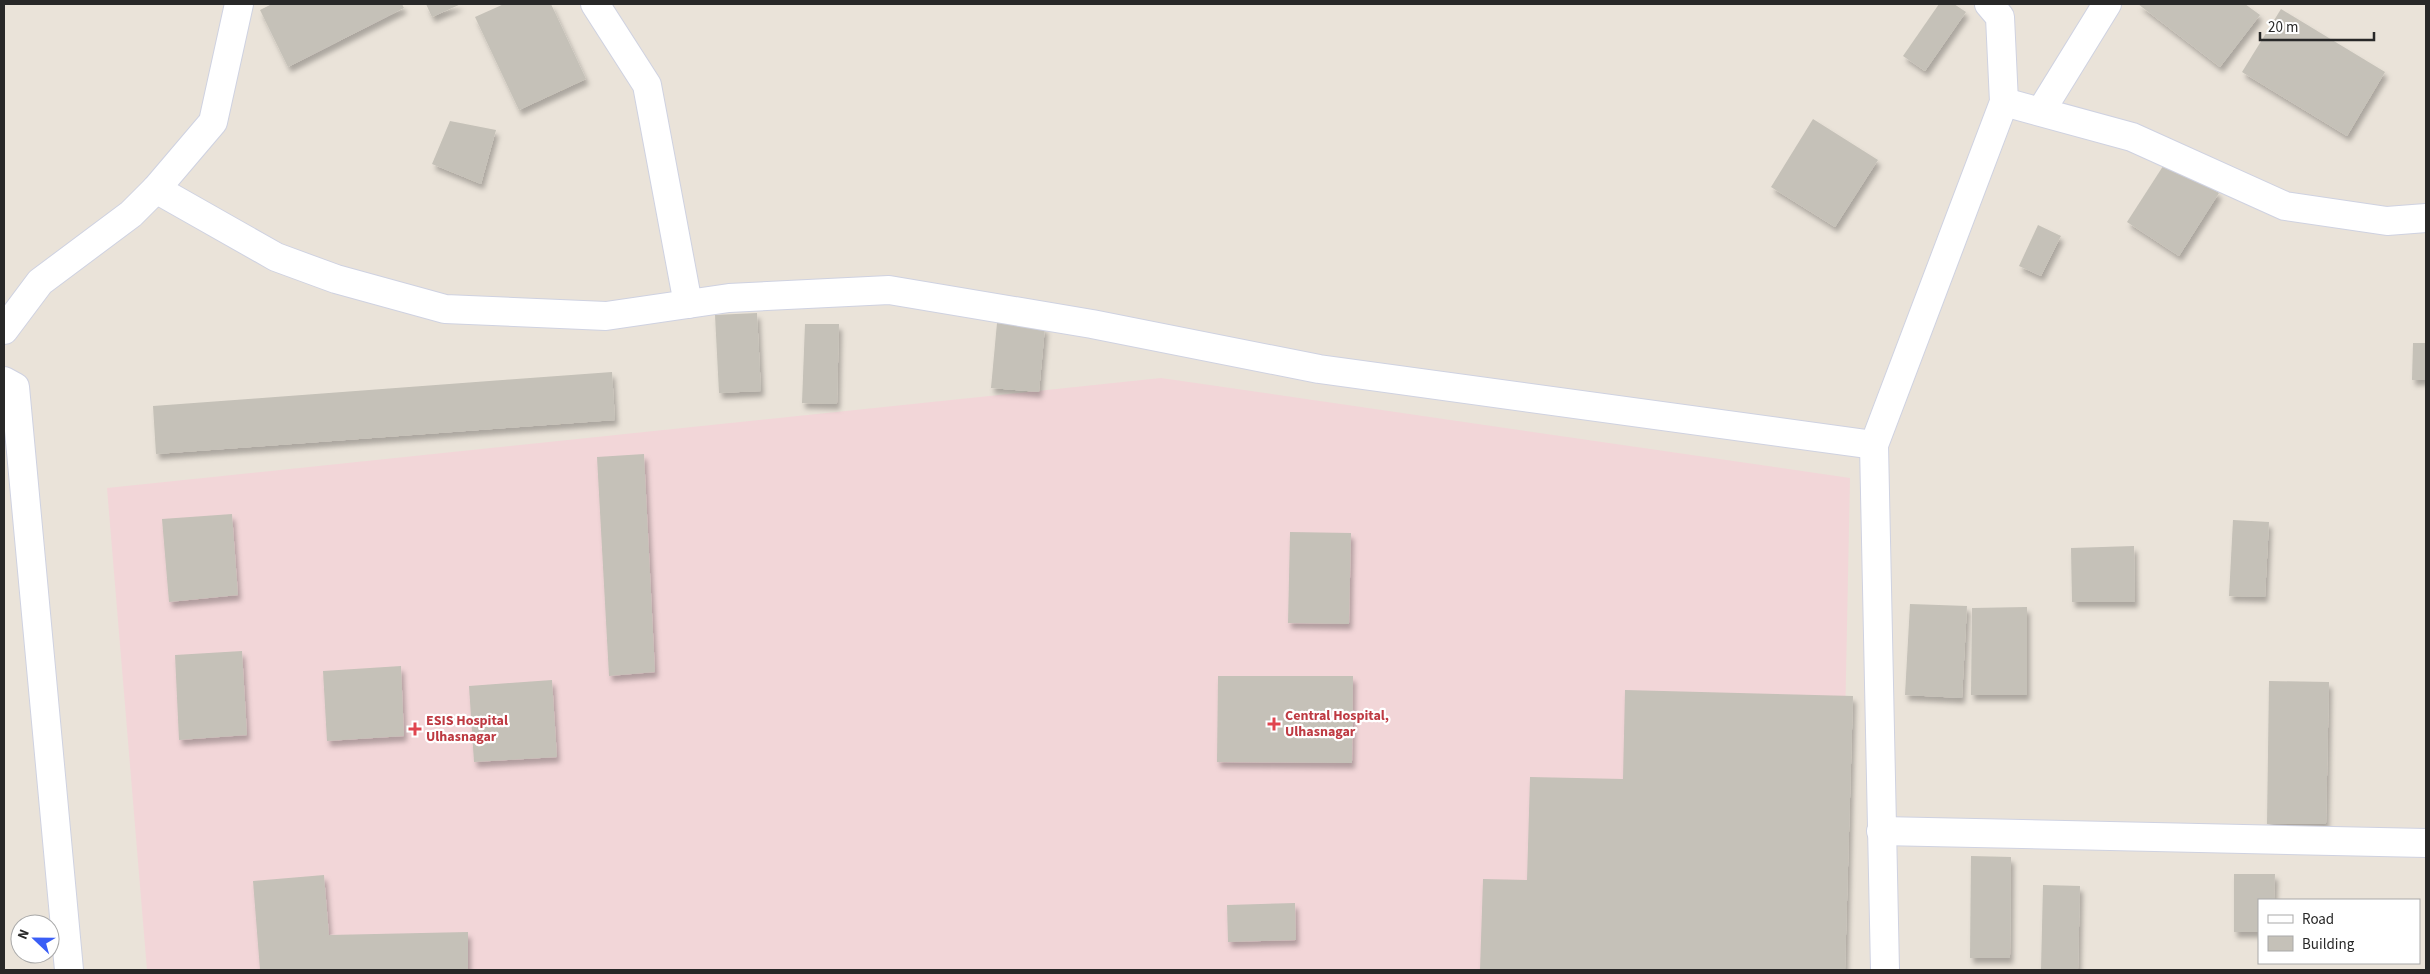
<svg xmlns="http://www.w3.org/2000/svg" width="2430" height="974" viewBox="0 0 2430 974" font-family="'Source Sans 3',sans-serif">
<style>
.medical{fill:#f2d6d8}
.building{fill:#c5c1b8;filter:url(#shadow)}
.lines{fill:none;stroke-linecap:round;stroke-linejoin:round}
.minor-casing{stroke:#cfd2e1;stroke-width:30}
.tertiary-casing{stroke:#cfd2e1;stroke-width:30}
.minor{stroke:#fff;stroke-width:28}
.tertiary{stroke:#fff;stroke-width:28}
.health-dot{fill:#e0444e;stroke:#fff;stroke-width:2}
.labels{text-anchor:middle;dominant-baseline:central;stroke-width:4.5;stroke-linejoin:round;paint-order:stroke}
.health-label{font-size:14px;font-weight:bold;fill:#be3a42;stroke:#fff;text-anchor:start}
</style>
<defs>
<filter id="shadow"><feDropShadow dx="3" dy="5.5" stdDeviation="2.5" flood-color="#0004"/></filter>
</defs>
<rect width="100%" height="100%" fill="#eae3d9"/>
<!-- medical -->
<polygon class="medical" points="1161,378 1850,478 1840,970 147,970 107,488"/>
<!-- building -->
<g class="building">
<polygon points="272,4 402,4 404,8 288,67 260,10"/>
<polygon points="426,4 461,4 432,17"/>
<polygon points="504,4 551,4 586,79 519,110 475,17"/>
<polygon points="1939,4 1954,4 1966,12 1925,71 1903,56"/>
<polygon points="2138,4 2245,4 2260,15 2220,67"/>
<polygon points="2281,9 2385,72 2347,136 2242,72"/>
<polygon points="1813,119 1878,160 1835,227 1771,187"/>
<polygon points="450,121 496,130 481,184 432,164"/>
<polygon points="2167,160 2219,193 2179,256 2127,222"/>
<polygon points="2038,225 2061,236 2041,276 2019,266"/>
<polygon points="757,313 761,391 719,393 715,315"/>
<polygon points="997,323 1045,327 1039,392 991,388"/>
<polygon points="805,324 839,324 837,404 802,403"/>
<polygon points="2413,343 2426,343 2426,380 2412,380"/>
<polygon points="612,372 615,420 156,454 153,406"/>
<polygon points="644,454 655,672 609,676 597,457"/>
<polygon points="232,514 238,595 169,602 162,519"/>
<polygon points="2233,520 2269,522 2265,597 2229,596"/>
<polygon points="1290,532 1351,533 1349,624 1288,623"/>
<polygon points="2134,546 2135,602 2072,602 2071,548"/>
<polygon points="1910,604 1967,606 1962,698 1905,695"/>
<polygon points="2027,607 2027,695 1971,695 1972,608"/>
<polygon points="242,651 247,735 179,740 175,655"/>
<polygon points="401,666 404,736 327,741 323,671"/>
<polygon points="1218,676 1353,676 1352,763 1217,762"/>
<polygon points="552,680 557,757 474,762 469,686"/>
<polygon points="2269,681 2329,682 2326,824 2267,824"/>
<polygon points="1625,690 1853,696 1845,970 1480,970 1483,879 1527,880 1530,777 1623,779"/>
<polygon points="1971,856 2011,857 2010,958 1970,958"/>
<polygon points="2234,874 2275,874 2274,900 2259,900 2259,932 2234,932"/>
<polygon points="324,875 329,935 468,932 468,970 260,970 253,881"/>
<polygon points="2043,885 2080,886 2078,970 2041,970"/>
<polygon points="1295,903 1296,940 1228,942 1227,905"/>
</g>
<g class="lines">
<defs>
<g id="minor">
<polyline points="595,4 647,85 688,304"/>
<polyline points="2004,102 2132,137 2285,206 2387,221 2426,218"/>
<polyline points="2041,111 2107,4"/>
<polyline points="156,189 276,257 336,279 445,309 606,316 729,298 889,290 1092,324 1319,369 1874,445"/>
<polyline points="4,330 40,282 131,214 156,189 213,122 239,4"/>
<polyline points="4,381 15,387 69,970"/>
<polyline points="1881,831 2426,843"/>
</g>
<polyline id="tertiary" points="1885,970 1874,445 2004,102 2000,17 1989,4"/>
</defs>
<!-- minor casing -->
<use href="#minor" class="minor-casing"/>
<!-- tertiary casing -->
<use href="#tertiary" class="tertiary-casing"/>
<!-- minor -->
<use href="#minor" class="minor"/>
<!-- tertiary -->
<use href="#tertiary" class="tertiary"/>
</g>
<!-- markers -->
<g class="health-dot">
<path d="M1271.5 716.5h5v5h5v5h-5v5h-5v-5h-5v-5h5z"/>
<path d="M412.5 721.5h5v5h5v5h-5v5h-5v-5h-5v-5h5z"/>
</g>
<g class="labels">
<!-- health labels -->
<g class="health-label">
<text x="1285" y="716">Central Hospital,<tspan x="1285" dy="16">Ulhasnagar</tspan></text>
<text x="426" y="721">ESIS Hospital<tspan x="426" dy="16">Ulhasnagar</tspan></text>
</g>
</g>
<!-- border -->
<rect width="2430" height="974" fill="none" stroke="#282828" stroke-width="10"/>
<!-- legend -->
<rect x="2258" y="899" width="162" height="65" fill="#ffffff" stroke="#a9a9a9"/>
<rect x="2268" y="915" width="25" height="8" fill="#ffffff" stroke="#a9a9a9"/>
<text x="2302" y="924" font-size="15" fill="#282828">Road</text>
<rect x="2268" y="936" width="25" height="15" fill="#c5c1b8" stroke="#a9a9a9"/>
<text x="2302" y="949" font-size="15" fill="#282828">Building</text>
<!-- north arrow -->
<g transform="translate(35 939) rotate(292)"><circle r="24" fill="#ffffff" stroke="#a9a9a9"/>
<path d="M0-4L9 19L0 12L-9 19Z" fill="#3a5ef6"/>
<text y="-8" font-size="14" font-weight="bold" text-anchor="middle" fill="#282828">N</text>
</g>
<!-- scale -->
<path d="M2260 32v8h114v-8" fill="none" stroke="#282828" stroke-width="2.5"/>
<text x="2268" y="32" font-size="15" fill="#282828" stroke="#ffffff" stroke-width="4" paint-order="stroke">20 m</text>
</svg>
